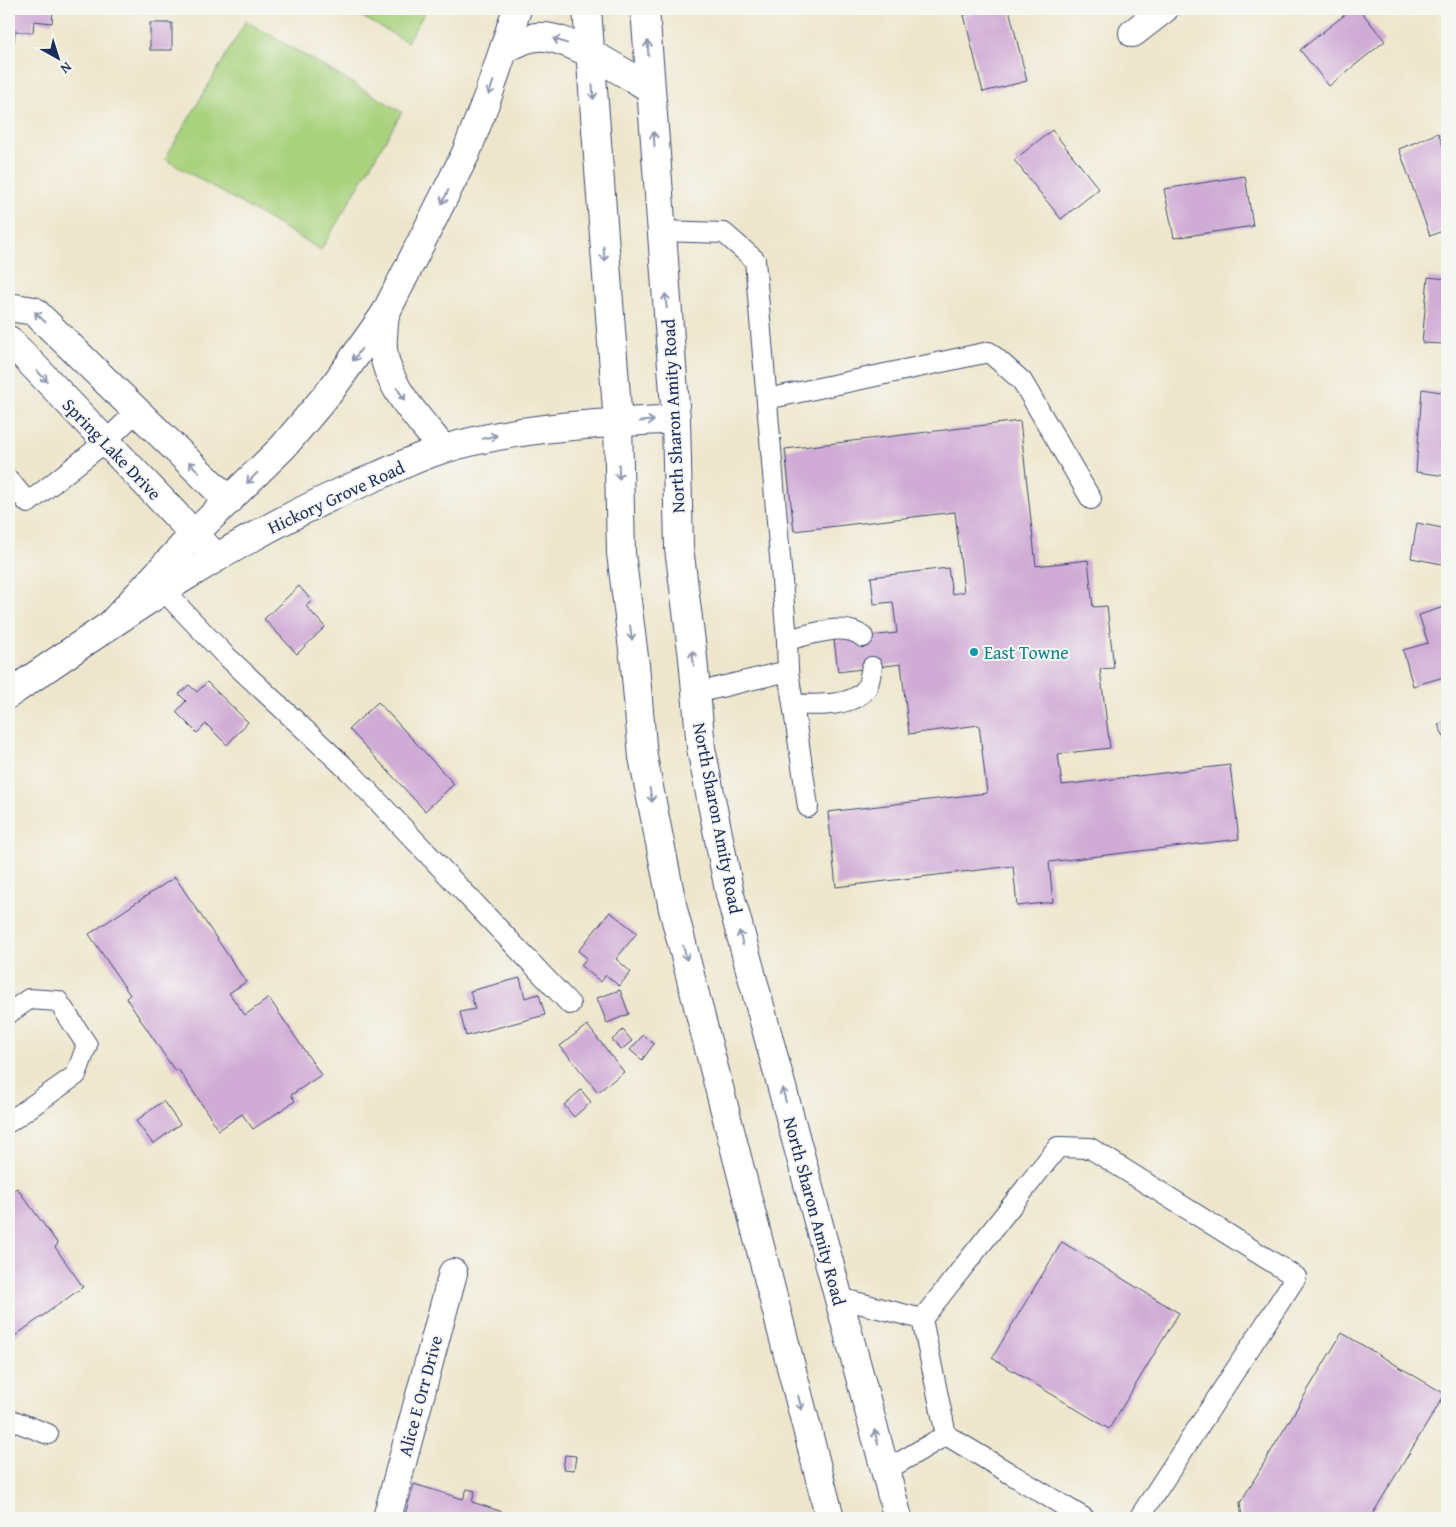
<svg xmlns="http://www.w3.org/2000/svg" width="1456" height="1527" viewBox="0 0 1456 1527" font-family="'Gentium Book Plus',serif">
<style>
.green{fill:#a9d27d;stroke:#62806e}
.building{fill:#d0abd6}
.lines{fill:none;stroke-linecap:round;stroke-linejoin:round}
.service-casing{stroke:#3b4a6e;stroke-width:22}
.minor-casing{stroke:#3b4a6e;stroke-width:30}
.tertiary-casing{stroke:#3b4a6e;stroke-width:30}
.secondary-casing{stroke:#3b4a6e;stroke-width:30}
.service{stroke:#fff;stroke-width:20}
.minor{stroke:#fff;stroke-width:28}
.tertiary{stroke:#fff;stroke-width:28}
.secondary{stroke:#fff;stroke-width:28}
.oneway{stroke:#8d97ae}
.culture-dot{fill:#0f9aa8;stroke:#f6f6f2;stroke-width:2}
.labels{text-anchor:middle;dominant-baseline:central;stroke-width:4;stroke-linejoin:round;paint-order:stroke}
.street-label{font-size:18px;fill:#1b2f5e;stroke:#f6f6f2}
.culture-label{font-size:18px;fill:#0d838f;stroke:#f6f6f2;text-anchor:start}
</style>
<rect width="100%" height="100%" fill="#f6f6f2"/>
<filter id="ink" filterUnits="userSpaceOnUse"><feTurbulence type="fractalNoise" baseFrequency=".02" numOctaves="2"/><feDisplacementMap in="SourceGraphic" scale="10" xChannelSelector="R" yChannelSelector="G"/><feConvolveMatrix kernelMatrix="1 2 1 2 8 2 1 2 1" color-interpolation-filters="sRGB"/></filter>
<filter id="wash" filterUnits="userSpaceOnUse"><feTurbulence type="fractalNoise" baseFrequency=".0096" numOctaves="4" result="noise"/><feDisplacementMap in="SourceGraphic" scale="20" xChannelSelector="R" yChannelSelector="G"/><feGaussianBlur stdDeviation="1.12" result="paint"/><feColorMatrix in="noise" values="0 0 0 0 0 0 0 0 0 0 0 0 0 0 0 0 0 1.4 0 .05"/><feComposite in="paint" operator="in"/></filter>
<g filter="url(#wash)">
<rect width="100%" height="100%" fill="#eee6cc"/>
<!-- green -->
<g class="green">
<polygon points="348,9 427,9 407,42"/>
<polygon points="246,21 402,112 321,250 165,159"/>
</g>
<g id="blocks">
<!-- building -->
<g class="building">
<polygon points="9,9 53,9 52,23 34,21 33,33 15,31 14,42 9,41"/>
<polygon points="988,9 1009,9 1027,81 983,92 964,15"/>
<polygon points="1352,9 1359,9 1385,41 1329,86 1300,50"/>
<rect x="150" y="23" width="22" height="27"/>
<polygon points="1052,130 1099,189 1061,219 1014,160"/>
<polygon points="1438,133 1447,156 1447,229 1430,236 1399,149"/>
<polygon points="1245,176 1253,226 1174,238 1164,189"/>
<polygon points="1428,277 1447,279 1447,344 1422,343"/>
<polygon points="1422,389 1447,393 1447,476 1416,472"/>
<polygon points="1020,421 1036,566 1088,560 1093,607 1107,606 1114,668 1100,669 1110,748 1058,754 1062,785 1230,765 1239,839 1049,862 1053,902 1017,906 1013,866 836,887 828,812 987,793 979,725 909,734 901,664 838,672 834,640 897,633 893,602 874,604 871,577 948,568 952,594 964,592 955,512 794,531 785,449"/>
<polygon points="1417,523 1447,529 1447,565 1411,558"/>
<polygon points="299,586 312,601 306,606 325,627 297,654 264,619"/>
<polygon points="1447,606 1447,676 1413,686 1403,650 1428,643 1419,615"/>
<polygon points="207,682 248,722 227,745 206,724 197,733 176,712 186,701 179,694 189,685 197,692"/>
<polygon points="378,702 454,784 425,811 349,729"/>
<polygon points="1447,720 1447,743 1438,725"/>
<polygon points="175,877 246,982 229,993 245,1015 269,998 321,1075 291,1095 295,1101 253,1129 242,1114 219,1130 178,1069 175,1071 126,998 130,995 89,934"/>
<polygon points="610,912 637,933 616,959 631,972 619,986 606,975 601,982 581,966 587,958 578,951"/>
<polygon points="520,978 525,998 539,994 545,1015 466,1036 460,1012 475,1009 470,991"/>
<polygon points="620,990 629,1014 607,1023 597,998"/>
<polygon points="587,1025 624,1072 598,1092 560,1046"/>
<polygon points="623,1030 632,1041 621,1050 612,1040"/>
<polygon points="643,1035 654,1044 642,1060 630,1050"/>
<polygon points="581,1090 591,1102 574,1117 564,1105"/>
<polygon points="163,1101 180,1124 153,1144 136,1121"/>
<polygon points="17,1188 58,1244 55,1247 83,1287 9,1340 9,1194"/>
<polygon points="1062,1242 1179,1313 1109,1429 992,1358"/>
<polygon points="1342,1333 1445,1394 1370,1518 1242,1518 1240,1503"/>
<polygon points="565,1455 576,1456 574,1470 563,1469"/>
<polygon points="414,1484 463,1499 467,1489 475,1491 472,1502 503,1512 501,1518 404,1518"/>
</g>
</g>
</g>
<g filter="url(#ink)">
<use href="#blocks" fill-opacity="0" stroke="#3b4a6e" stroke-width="1"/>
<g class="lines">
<defs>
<g id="service">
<polyline points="661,231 724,233 755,260 787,640 788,671 696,693"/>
<polyline points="767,399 989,352 1022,381 1091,499"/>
<polyline points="9,480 28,503 105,442 137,411"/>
<polyline points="162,589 222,652 350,772 570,1004"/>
<path d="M787,640C810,635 844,621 863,637"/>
<path d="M788,671L793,704C814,705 854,708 867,687C870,682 870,673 872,667"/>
<polyline points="793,704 808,807"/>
<polyline points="9,1013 29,999 58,1001 87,1045 76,1075 9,1122"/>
<polyline points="839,1298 922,1319"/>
<polyline points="9,1419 48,1434"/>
<polyline points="946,1435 922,1319 1058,1147 1090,1148 1296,1277 1139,1518"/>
<polyline points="885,1471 946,1435 1084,1518"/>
</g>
<g id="minor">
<polyline points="1133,33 1164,9"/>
<polyline points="9,307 34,311 229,501"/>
<polyline points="9,340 216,557"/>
<polyline points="387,1518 453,1273"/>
</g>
<path id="tertiary" d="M9,694C126,613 242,533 375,477C397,468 421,455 444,449C520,426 598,424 676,419"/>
<g id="secondary">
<polyline points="587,9 618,423 621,553 635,665 643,757 673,909 830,1518"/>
<polyline points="645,9 676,419 679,548 693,658 701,748 730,895 898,1518"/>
<path d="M505,49C517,43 531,35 545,37C575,40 623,73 650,88"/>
<path d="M385,314C384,325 382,338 383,349C387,388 420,419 443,449"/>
<polyline points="113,622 194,534 283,447 331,390 385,314 466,153 489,93 517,9"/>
</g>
</defs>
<!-- service casing -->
<use href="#service" class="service-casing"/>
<!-- minor casing -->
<use href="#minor" class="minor-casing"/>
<!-- tertiary casing -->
<use href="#tertiary" class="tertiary-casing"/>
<!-- secondary casing -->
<use href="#secondary" class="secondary-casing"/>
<!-- service -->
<use href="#service" class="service"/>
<!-- minor -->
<use href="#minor" class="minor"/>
<!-- tertiary -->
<use href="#tertiary" class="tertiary"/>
<!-- secondary -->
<use href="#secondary" class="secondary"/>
</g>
<!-- one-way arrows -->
<defs><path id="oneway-shaft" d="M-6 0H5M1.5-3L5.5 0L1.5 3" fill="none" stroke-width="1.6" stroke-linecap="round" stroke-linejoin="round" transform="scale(1.25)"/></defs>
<g class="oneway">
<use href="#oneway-shaft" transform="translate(560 41) rotate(-161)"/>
<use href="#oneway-shaft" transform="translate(648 48) rotate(-93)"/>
<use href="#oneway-shaft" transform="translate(491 88) rotate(109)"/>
<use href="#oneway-shaft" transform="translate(593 92) rotate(86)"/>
<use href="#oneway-shaft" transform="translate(654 139) rotate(-94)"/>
<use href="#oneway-shaft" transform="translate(445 197) rotate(116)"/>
<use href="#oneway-shaft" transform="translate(604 254) rotate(85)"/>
<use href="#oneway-shaft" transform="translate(666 301) rotate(-95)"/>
<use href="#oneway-shaft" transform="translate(40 317) rotate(-136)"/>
<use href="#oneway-shaft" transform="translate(357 355) rotate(125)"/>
<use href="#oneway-shaft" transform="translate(42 376) rotate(47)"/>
<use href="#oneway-shaft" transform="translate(401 394) rotate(55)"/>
<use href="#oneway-shaft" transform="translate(647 421) rotate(-4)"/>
<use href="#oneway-shaft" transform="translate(490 437) rotate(-14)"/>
<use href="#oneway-shaft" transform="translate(194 467) rotate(-136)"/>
<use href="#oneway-shaft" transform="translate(619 472) rotate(89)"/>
<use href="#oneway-shaft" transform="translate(252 478) rotate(135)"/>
<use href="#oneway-shaft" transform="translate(631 633) rotate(83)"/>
<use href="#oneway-shaft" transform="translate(693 658) rotate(-96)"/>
<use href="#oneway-shaft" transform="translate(651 795) rotate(79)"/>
<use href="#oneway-shaft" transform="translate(741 938) rotate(-105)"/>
<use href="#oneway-shaft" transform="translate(685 953) rotate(76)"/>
<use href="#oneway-shaft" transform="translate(784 1095) rotate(-105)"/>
<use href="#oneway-shaft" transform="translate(800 1403) rotate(76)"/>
<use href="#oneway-shaft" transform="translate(876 1437) rotate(-105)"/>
</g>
</g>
<!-- markers -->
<circle class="culture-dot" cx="974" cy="652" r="5"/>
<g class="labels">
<!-- street labels -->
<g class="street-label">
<text transform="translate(673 416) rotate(-93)">North Sharon Amity Road</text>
<text transform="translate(112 449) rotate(46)">Spring Lake Drive</text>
<text transform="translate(336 497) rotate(-25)">Hickory Grove Road</text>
<text transform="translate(718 818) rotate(79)">North Sharon Amity Road</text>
<text transform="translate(815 1211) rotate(75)">North Sharon Amity Road</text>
<text transform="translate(420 1396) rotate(-75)">Alice E Orr Drive</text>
</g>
<!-- culture labels -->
<g class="culture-label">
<text x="984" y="652">East Towne</text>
</g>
</g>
<!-- margin -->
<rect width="1456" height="1527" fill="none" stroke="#f6f6f2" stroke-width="30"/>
<!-- north arrow -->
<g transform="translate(58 58) rotate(141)" stroke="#f6f6f2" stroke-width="4" paint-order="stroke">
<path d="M0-4L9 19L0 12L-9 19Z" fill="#1b2f5e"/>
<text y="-8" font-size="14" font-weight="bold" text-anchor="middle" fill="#1b2f5e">N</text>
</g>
</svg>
